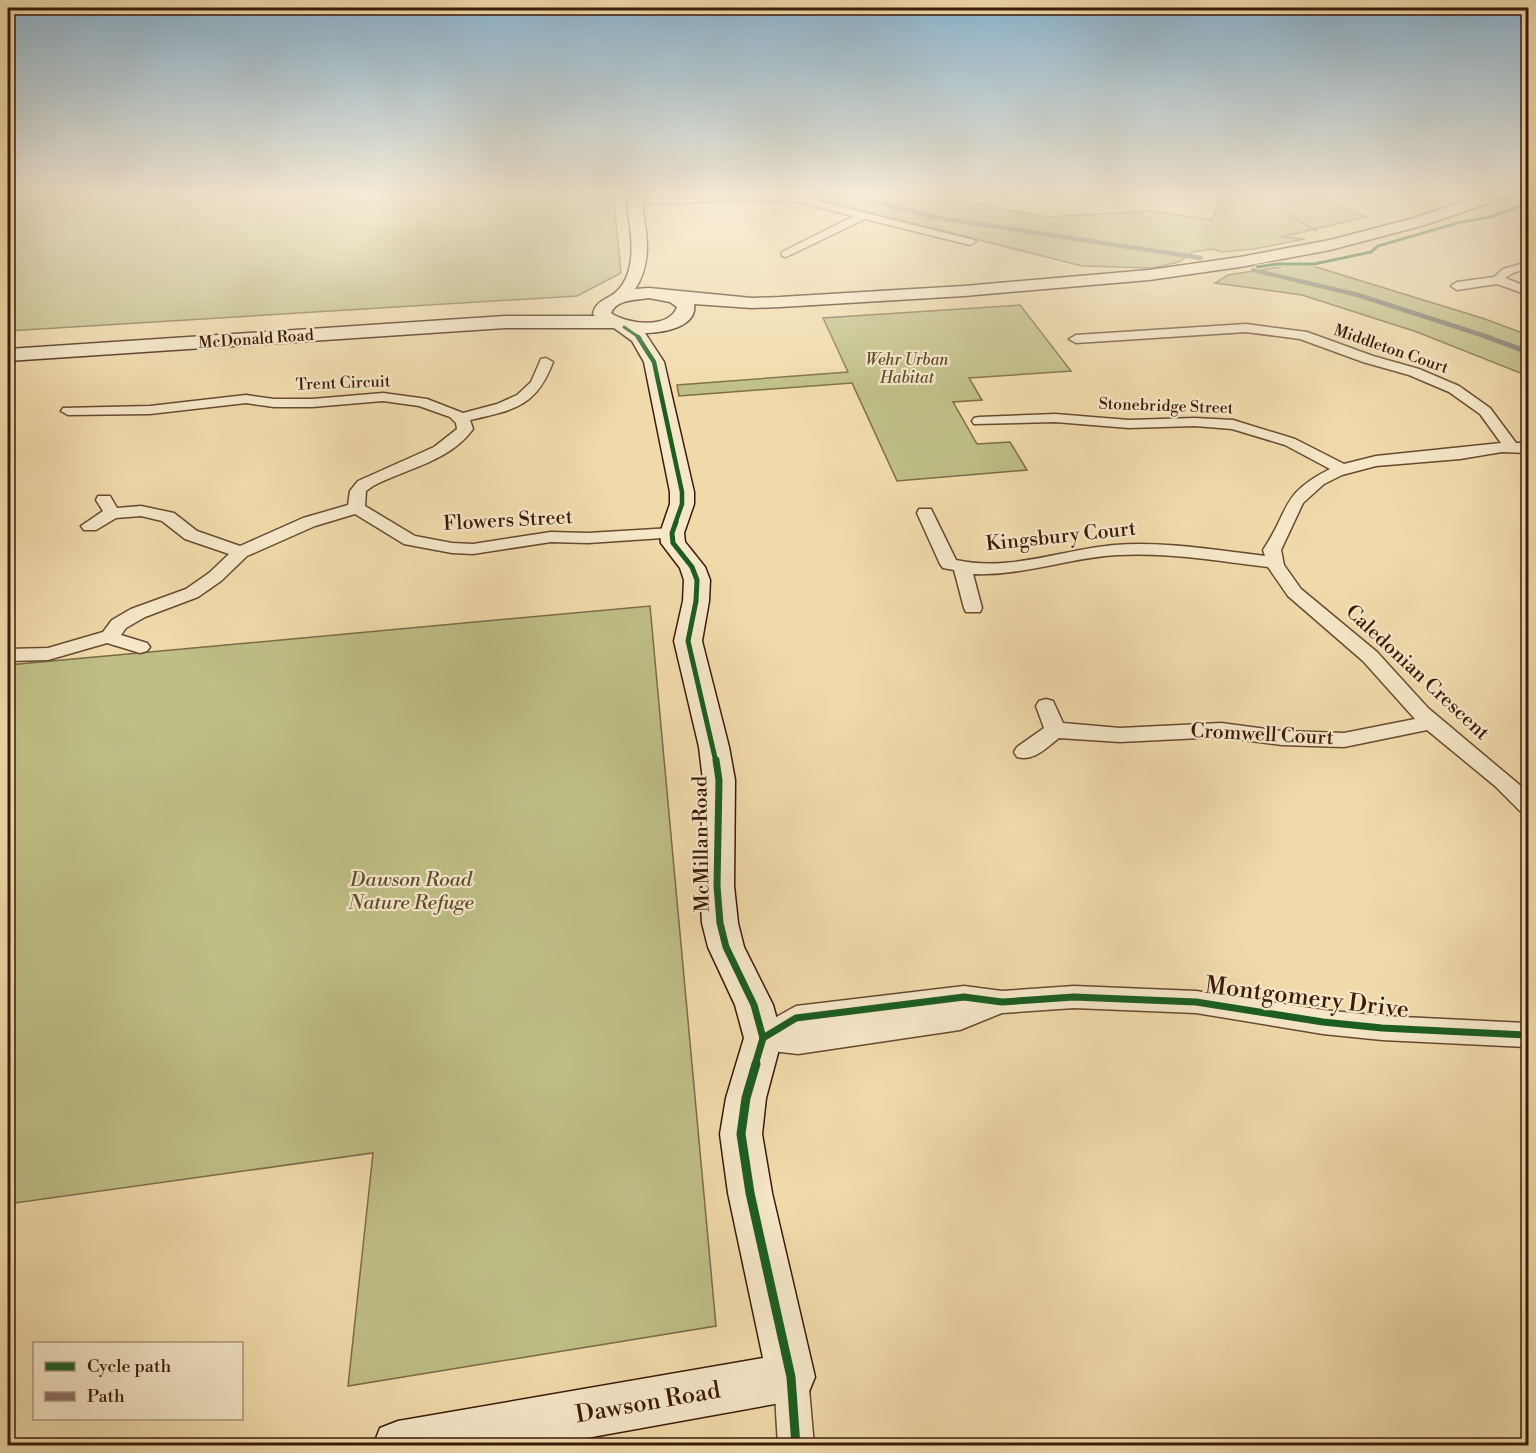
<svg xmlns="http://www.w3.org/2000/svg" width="1536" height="1453" viewBox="0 0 1536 1453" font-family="'Libre Bodoni',serif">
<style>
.green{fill:#bebe85;stroke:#7c6c46;stroke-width:1.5}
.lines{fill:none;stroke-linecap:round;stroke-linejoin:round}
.stream-far1{stroke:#77796f;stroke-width:4.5}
.stream{stroke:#77796f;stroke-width:5}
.street-casing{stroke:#684a30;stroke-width:3}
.secondary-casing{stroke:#3b1a08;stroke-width:3}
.street{fill:#f5e7c8;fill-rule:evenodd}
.secondary{fill:#f5e7c8;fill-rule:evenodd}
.quiet{stroke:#8d6e63;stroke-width:2;stroke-dasharray:5 2;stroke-linecap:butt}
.cycleway-far4-casing{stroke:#f5e7c8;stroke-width:5}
.cycleway-far3-casing{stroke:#f5e7c8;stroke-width:8}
.cycleway-far2-casing{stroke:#f5e7c8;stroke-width:9}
.cycleway-far1-casing{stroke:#f5e7c8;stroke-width:10}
.cycleway-casing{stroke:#f5e7c8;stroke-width:13}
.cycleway-far4{stroke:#1b5e20;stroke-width:3}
.cycleway-far3{stroke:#1b5e20;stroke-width:4.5}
.cycleway-far2{stroke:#1b5e20;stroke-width:5}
.cycleway-far1{stroke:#1b5e20;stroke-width:7}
.cycleway{stroke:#1b5e20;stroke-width:9}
.labels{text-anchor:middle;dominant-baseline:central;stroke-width:4.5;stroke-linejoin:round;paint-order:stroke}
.far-street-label{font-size:16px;fill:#3b1a08;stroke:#f5e7c8}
.far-park-label{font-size:16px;font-style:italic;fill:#624b2e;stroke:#f5e7c8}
.street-label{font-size:20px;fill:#3b1a08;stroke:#f5e7c8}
.park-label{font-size:20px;font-style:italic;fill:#624b2e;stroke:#f5e7c8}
.near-street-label{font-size:24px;fill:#3b1a08;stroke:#f5e7c8}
</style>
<rect width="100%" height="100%" fill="#f0daaa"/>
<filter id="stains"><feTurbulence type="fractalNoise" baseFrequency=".00333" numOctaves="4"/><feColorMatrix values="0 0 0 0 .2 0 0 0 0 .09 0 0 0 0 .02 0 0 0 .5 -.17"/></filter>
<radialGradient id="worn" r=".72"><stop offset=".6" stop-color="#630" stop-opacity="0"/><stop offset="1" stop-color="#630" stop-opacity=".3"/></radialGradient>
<!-- green -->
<g class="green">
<polygon points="8,192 613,192 621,273 577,296 8,331"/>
<polygon points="648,192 929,192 942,198 1047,217 1152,211 1212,220 1221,198 1262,199 1308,194 1367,217 1281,237 1305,239 1254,249 1222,252 1213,249 1193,252 1179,262 1152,268 1082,266 788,192 649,195"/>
<polygon points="1284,266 1313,266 1485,319 1528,335 1528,376 1417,332 1302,295 1215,283 1228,275"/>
<polygon points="1020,305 1071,371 969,378 982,400 953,402 977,444 1010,442 1027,470 897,481 852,383 679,396 677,385 848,372 823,318"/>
<polygon points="650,606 716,1326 348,1386 373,1153 8,1204 8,665"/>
</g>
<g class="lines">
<!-- stream-far1 -->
<g class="stream-far1">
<polyline points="839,192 933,217 1201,258"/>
<polyline points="1253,270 1358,295 1491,338"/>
</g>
<!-- stream -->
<polyline class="stream" points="1487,337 1528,352"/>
<defs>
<g id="street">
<path d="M1212,192H1294L1289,195C1271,196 1225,202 1212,192Z"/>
<polygon points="766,194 797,196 974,240 976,242 970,245 865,219 786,257 782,256 782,252 854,216 797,202 766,200 635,204 630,201 635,198"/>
<polygon points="1528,262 1528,269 1515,272 1505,278 1528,287 1528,295 1497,284 1457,290 1451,286 1457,282 1494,277 1503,269"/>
<path d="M1246,324L1307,332L1373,356L1419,369L1459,386L1490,408L1516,443H1528V453L1502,452L1460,459L1376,466L1342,475L1324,484L1303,503L1281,550L1284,565L1301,589L1377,652L1428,708L1528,792V813L1520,811L1495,786L1427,730L1344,747L1282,745L1221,737L1120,742L1059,738C1047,747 1034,762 1017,757L1014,752L1017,747L1044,728L1036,706L1039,701L1046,699L1053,701L1063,723L1120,728L1221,723L1282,731L1344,733L1415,719L1363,661L1288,596L1268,567C1218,561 1167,552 1117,555C1068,558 1022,576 973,574L982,608L980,612H966L964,608L954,570L943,568L940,564L917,513L919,509H931L956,560C1009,572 1061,550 1114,545C1164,541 1215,550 1265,556L1263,550C1290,510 1280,494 1330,469L1285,445L1232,429L1195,426L1129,428L1055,422L974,424L972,421L974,418L979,417L1055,414L1129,420L1195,418L1233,420L1295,439L1344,464L1376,456L1501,443L1480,414L1449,392L1409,375L1363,362L1300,339L1246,332L1076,343L1069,339L1076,335Z"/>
<path d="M546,358L553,362C536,407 514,410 470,420L473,429C449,462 407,468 373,486L366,491L365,506L415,536L452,543L473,544L551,532L588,533L672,528L678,529L681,533L678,537L588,543L551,542L473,554L452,553L404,544L355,514L315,526L247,556L221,581L198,597L145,617L126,628L121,635L147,643L150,647L147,651L140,653L107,643L48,660L8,661V649L48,648L103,632L112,620L131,609L186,589L209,573L229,554L185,539L162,521L141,516L116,518L96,530H84L81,526L103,511L96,500L98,496H110L117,508L141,506L174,513L197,531L240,546L303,518L348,505L350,491L358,481L434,447L457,429L456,423L450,417L419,406L383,401L312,407H274L246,403L150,414L68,415L61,411L63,408L150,406L246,395L274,399H312L383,393L427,399L463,413L497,404L517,395L531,382L541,359Z"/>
<polygon points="964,986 1002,991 1074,986 1196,991 1323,1010 1382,1016 1528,1023 1528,1047 1382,1040 1323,1034 1196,1013 1074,1008 1002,1013 960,1030 798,1054 763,1050 753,1046 749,1038 753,1030 796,1006"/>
<polygon points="791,1360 803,1365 808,1377 814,1446 778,1446 774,1377 779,1365"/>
</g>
<path id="secondary" d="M626,192H640C645,226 655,259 635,289L649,288L752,298L780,297L964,286L1149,270L1240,257L1330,240L1414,218L1493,192H1514L1512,195L1425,225L1330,250L1240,267L1149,280L964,296L780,307L752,308L694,304C698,327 663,333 645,333L664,362L694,492V504L684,533L685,542L705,567L710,580L709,601L702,641L729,747L735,780L734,886L738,923L744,947L773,1005L782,1038L766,1098L762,1134L772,1193L815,1377L808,1394L791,1401L542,1446H373L380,1428L398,1421L763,1358L728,1193L720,1134L726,1098L744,1038L735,1005L708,947L702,923L700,886L703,780L699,747L674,641L683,601L684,580L680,568L661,543L660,533L670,504V492L644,362L632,341L614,328H505L8,361V349L505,316H595L593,314C596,300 607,300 616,292C642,268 628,222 626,192ZM649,298L670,302L677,307C669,330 626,324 611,313C617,299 636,300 649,298Z"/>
</defs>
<!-- street casing -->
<use href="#street" class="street-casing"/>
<!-- secondary casing -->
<use href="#secondary" class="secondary-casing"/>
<!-- street -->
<use href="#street" class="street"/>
<!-- secondary -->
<use href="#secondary" class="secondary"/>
<!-- quiet -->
<polyline class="quiet" points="1269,194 1286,212 1318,232"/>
<defs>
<g id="cycleway-far4">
<polyline points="1257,267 1277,264 1314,264 1371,252 1378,246 1461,222 1491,217 1528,203"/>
<polyline points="624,327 640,338"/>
</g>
<polyline id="cycleway-far3" points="638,337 654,362 682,492 682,504 675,524"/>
<polyline id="cycleway-far2" points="676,522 672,533 673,543 692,567 697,580 696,601 688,641 716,762"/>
<g id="cycleway-far1">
<polyline points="716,760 719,780 717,886 720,923 726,947 754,1005 763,1038 755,1065"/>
<polyline points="763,1038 796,1018 964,997 1002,1002 1074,997 1196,1002 1323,1022 1382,1028 1528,1035"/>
</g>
<polyline id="cycleway" points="756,1064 746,1098 741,1134 750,1193 791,1377 796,1446"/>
</defs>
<!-- cycleway-far4 casing -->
<use href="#cycleway-far4" class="cycleway-far4-casing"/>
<!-- cycleway-far3 casing -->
<use href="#cycleway-far3" class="cycleway-far3-casing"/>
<!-- cycleway-far2 casing -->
<use href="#cycleway-far2" class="cycleway-far2-casing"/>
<!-- cycleway-far1 casing -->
<use href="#cycleway-far1" class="cycleway-far1-casing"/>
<!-- cycleway casing -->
<use href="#cycleway" class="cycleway-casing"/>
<!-- cycleway-far4 -->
<use href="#cycleway-far4" class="cycleway-far4"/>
<!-- cycleway-far3 -->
<use href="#cycleway-far3" class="cycleway-far3"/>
<!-- cycleway-far2 -->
<use href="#cycleway-far2" class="cycleway-far2"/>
<!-- cycleway-far1 -->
<use href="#cycleway-far1" class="cycleway-far1"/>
<!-- cycleway -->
<use href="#cycleway" class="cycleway"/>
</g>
<!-- sky -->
<linearGradient id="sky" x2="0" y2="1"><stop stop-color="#8bb6d3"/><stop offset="0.49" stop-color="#f8eed9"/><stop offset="1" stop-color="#f8eed9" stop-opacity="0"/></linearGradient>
<rect width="1536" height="395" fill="url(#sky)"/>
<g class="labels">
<!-- far-street labels -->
<g class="far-street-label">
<text transform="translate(256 339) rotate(-4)">McDonald Road</text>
<text transform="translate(1391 349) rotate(19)">Middleton Court</text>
<text transform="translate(343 383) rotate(-2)">Trent Circuit</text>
<text transform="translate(1166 406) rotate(2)">Stonebridge Street</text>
</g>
<!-- far-park labels -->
<g class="far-park-label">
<text x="907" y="360">Wehr Urban<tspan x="907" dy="18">Habitat</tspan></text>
</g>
<!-- street labels -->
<g class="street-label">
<text transform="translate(508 521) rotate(-3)">Flowers Street</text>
<text transform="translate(1061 537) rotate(-6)">Kingsbury Court</text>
<text transform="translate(1417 673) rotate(43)">Caledonian Crescent</text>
<text transform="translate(1262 735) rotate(3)">Cromwell Court</text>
<text transform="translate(702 844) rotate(-91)">McMillan Road</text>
</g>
<!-- park labels -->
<g class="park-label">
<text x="411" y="880">Dawson Road<tspan x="411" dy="23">Nature Refuge</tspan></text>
</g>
<!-- near-street labels -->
<g class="near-street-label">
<text transform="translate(1307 998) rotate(7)">Montgomery Drive</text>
<text transform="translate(648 1403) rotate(-10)">Dawson Road</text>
</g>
</g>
<!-- margin -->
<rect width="1536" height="1453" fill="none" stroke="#f0daaa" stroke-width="30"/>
<rect x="9" y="9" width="1518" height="1435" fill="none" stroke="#3b1a08" stroke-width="3"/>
<rect x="15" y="15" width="1506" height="1423" fill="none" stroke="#3b1a08" stroke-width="1.5"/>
<!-- legend -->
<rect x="33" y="1342" width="210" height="78" fill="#f5e7c8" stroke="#ab957b" stroke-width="1.5"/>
<rect x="45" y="1362" width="30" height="9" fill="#1b5e20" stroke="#ab957b" stroke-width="1.5"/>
<text x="87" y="1372" font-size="18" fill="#3b1a08">Cycle path</text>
<rect x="45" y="1392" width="30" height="9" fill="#8d6e63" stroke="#ab957b" stroke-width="1.5"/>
<text x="87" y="1402" font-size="18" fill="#3b1a08">Path</text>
<rect width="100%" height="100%" filter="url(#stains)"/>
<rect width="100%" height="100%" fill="url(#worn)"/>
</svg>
